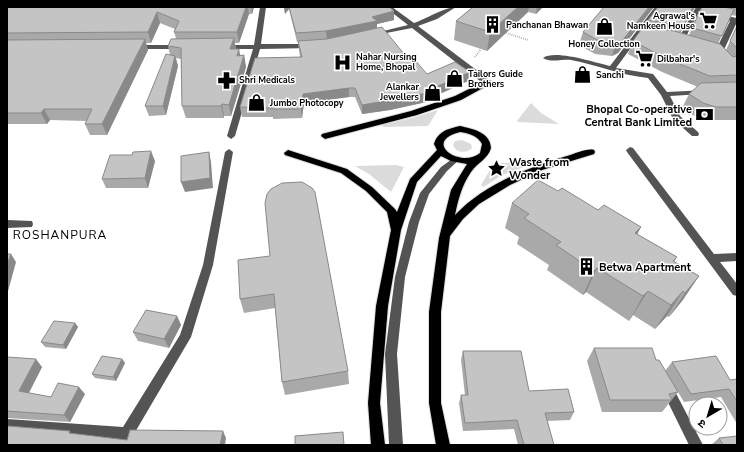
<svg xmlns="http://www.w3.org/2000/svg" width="744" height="452" viewBox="0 0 744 452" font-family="'Nunito Sans','Noto Sans Devanagari',sans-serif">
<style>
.green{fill:#dbdbdb}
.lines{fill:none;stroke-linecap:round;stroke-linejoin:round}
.major-casing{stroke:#dbdbdb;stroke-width:2}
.path{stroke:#767676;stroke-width:2;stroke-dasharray:0.5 1.5;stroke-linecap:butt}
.minor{fill:#545454;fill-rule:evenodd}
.major{fill:#000;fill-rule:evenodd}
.wall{fill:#a9a9a9}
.shaded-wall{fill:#898989}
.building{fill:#c4c4c4;stroke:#898989}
.labels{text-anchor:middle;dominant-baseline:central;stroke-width:3;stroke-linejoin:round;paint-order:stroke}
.far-poi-label{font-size:9px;font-weight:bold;fill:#000;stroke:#fff;text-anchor:start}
.poi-label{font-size:11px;font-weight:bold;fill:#000;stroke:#fff;text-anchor:start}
.neighbourhood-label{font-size:12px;letter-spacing:1px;fill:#000;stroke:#fff}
</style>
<rect width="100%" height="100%" fill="#fff"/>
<!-- green -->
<g class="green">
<polygon points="531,103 541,113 559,124 518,122 517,121"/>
<polygon points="438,110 428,126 384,127 380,125 412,118"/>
<path d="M462,140L471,144L472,148C466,154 456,153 453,145L455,141Z"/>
<polygon points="524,162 532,164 500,176 484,187 481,185 493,165 503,163"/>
<polygon points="396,165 404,167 391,192 369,174 355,166"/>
</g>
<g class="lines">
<defs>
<g id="major">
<polygon points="485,81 491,81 492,83 461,100 417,115 325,139 321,136 322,134 411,111 455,96"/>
<path d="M460,126C473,129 490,132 491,148C488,159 478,162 471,172C462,185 458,200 455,215C484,184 527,168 567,156C575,154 587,148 594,150L595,152L594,154L542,170L510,185L479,204L463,219L450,236L441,312V403L450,445H436L429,403V312L439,238L451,190L467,164L451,161L441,156L417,182L401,230L388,306L380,403L385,445H371L368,403L376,306L391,230L387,212L366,191L341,173L285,155L284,153L288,150L347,169L372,187L395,209L397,212L410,179L437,150L434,144C438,131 448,129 460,126ZM460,132C469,133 478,136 482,144L480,153C461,169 421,142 460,132Z"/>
</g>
</defs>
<!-- major casing -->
<use href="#major" class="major-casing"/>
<!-- path -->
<g class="path">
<polyline points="506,33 528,40"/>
<polyline points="475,57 481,49"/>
</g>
<!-- minor -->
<g class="minor">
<polygon points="260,7 266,7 261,44 312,44 316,46 312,48 260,49 235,136 231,139 227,136 253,49 222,49 218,47 222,45 254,45"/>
<path d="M385,7H392L414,23C426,19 445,7 456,7L437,19L418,26L491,81V85H485L412,28L371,36V34L408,25Z"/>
<path d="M655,7H661L616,68L653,74L667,92L706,90V94H703L670,96L680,116L698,132L699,134L698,136H692L673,119L661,95L648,78C620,75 597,65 571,60C563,59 550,63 543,58C555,49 596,63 610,66Z"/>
<polygon points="696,7 702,7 700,11 737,18 737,22 721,56 715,56 714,54 730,21 698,14 682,44 676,43"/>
<polygon points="131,45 180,45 184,47 180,49 131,49"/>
<polygon points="630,147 633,148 714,254 737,253 737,261 720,262 737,284 737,296 733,295 627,152 626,150"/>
<polygon points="229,149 233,152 213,265 191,337 131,439 126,441 7,431 7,419 123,427 180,335 203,265 225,152"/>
<polygon points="455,157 458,158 459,160 447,171 429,194 419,222 405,277 397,354 403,445 389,445 385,354 395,277 409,222 420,193 441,167"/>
<polygon points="7,220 32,221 33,224 32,227 7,228"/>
<polygon points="666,380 670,382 703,445 689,445 660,386 662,382"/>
</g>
<!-- major -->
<use href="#major" class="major"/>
</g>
<!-- wall -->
<g class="wall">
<polygon points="7,7 254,7 252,14 249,14 239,43 235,43 236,49 240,55 244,55 246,67 231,116 224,116 224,118 186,118 182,106 181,59 176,58 178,66 166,115 149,116 145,106 170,55 168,46 176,38 174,32 175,29 160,23 151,43 146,43 148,50 107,135 90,135 85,124 87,121 50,120 47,124 8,124 7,123"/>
<polygon points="284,7 389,7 394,11 394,20 377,24 377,28 409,60 427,74 468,81 431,98 431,101 390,110 362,114 355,97 349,97 304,103 302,118 273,119 273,117 242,117 240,107 300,57 299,50 298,42 297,42 289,9 285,14"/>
<polygon points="473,7 543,7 536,14 528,12 487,51 454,40 456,21"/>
<polygon points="654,7 618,53 612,56 595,54 579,45 583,32"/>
<polygon points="695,7 680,33 689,35 702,7 737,7 737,16 731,15 718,44 726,50 737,26 737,120 709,120 696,117 682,108 689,94 698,87 662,72 628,54 633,41 646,27 648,20"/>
<polygon points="155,161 148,188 106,188 102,179"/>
<polygon points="558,191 598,210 641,227 637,234 677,257 674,262 699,276 682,301 669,317 667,316 655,329 633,315 629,321 586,292 583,295 547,270 549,265 517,244 519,237 505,228 512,203"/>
<polygon points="270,256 348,371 349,384 285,395 282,382 275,308 244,313 240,299"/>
<polygon points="177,316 181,325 169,348 138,341 133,332"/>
<polygon points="75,323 78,327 66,349 45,347 41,342"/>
<polygon points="594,348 665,371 672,362 730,380 737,379 737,424 721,397 684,402 666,372 678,392 662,412 602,412 587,361"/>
<polygon points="463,351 529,391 574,412 570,420 547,421 554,445 518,445 514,429 463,431 459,403 461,395 465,395 461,360"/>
<polygon points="7,357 42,367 29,393 51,397 85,394 70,422 7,418"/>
<polygon points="122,359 125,363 116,381 95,378 92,374"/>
<polygon points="719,438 737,445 711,445"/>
</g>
<!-- shaded-wall -->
<g class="shaded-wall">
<polygon points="246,7 248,7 249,14 239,43 237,32"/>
<polygon points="251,7 254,7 252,14"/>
<polygon points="284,7 288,7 289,9 285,14"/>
<polygon points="518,7 529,7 528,12 487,51 490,32"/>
<polygon points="537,7 543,7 536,14"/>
<polygon points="649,7 654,7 618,53 612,56 616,43"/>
<polygon points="693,7 695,7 677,38 683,26"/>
<polygon points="394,11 394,20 377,24 377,30 327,41 326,31 372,17"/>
<polygon points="157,12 160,23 151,43 148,32"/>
<polygon points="234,38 236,50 230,49"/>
<polygon points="145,39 148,50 107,135 102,124"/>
<polygon points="239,49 241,60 237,56"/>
<polygon points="244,55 246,67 231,116 229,105"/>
<polygon points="175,56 178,66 166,115 163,106"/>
<polygon points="470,72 468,81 431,98 431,101 390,110 362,114 362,105 429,90"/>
<polygon points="349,88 349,97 304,103 302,118 301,109 303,94"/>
<polygon points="222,104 224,116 224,118 221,106"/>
<polygon points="44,109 50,120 47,124 41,113"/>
<polygon points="151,151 155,161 148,188 145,178"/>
<polygon points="209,152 211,162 213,188 185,192 181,182"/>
<polygon points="641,227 628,252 635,233"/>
<polygon points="11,254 16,262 7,295 7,265"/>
<polygon points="597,268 586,292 583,295 594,271"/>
<polygon points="699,276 682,301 669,317 685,293"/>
<polygon points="648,291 633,315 629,321 643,296"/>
<polygon points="683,291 667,316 655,329 671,305"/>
<polygon points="177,316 181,325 169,348 164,339"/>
<polygon points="75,323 78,327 66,349 63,345"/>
<polygon points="36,359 42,367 26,398 19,391"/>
<polygon points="122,359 125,363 116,381 113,377"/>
<polygon points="79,387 85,394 70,422 64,415"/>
<polygon points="223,431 226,438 225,445 220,445"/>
</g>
<!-- building -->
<g class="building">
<polygon points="7,7 246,7 237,32 174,32 179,21 157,12 148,32 7,33"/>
<polygon points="289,7 389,7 394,11 372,17 377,21 326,31 296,33"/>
<polygon points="473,7 518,7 490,32 456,21"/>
<polygon points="604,7 649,7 622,41 616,43 599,41 583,32"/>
<polygon points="658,7 693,7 683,26 648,20"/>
<polygon points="702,7 723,7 734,9 722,36 692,28"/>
<polygon points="737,26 737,48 730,41"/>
<polygon points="382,27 409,60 414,59 427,74 455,62 470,72 429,90 432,92 391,100 362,105 355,88 349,88 303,94 301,109 272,109 272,108 240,107 255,58 302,57 298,41 327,39"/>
<polygon points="643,27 674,31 720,44 733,57 737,56 737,75 710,76 667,59 633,41"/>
<polygon points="234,38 230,49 239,49 237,56 244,55 229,105 222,104 221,106 182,106 181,48 168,46 171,39"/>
<polygon points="145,39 102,124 85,124 92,109 44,109 41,113 7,113 7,40"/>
<polygon points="166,54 175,56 163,106 145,106"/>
<polygon points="737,82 737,107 716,107 703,103 689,94 701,83"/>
<polygon points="151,151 145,178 102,179 110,155 132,155 133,152"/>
<polygon points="209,152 210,178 181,182 181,156"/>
<polygon points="538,180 558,191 562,188 598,210 604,205 641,227 635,233 677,257 673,261 699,276 685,293 683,291 671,305 648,291 643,296 597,268 594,271 556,245 561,242 524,218 529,214 512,203"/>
<polygon points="302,182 312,188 315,192 348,371 282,382 274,294 240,299 238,260 270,256 265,203 267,194 271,189 282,183"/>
<polygon points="7,254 11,254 7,265"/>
<polygon points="146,310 177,316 164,339 133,332"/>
<polygon points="54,321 75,323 63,345 41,342"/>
<polygon points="594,348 652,348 656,360 659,360 678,392 669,394 672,400 610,400"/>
<polygon points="463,351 521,351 529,391 568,389 574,412 545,413 554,445 524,445 517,420 465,423 461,395 468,395"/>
<polygon points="102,356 122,359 113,377 92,374"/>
<polygon points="716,356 730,380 737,379 737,401 729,389 691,394 672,362"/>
<polygon points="7,357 36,359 19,391 51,397 58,383 79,387 64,415 7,411"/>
<polygon points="8,426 70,431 69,433 127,440 130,430 223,431 220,445 7,445 7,428"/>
<polygon points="343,432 344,445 295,445 295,436"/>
<polygon points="737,436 737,445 723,445 719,438"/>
</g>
<!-- icons -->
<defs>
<symbol id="supermarket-bare" viewBox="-9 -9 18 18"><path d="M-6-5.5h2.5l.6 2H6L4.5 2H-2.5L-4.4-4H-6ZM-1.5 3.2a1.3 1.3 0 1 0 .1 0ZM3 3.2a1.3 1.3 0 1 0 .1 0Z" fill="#000" stroke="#fff" stroke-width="2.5" paint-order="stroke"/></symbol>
<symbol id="building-bare" viewBox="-9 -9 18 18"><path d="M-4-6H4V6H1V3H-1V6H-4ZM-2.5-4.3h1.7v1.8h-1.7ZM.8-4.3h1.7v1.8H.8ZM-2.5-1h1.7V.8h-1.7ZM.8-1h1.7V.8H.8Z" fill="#000" stroke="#fff" stroke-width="2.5" paint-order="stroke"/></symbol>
<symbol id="shop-bare" viewBox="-9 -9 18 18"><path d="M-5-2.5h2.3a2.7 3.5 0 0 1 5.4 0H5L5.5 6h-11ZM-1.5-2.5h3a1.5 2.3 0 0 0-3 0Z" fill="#000" stroke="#fff" stroke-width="2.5" paint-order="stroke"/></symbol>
<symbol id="hospital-bare" viewBox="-9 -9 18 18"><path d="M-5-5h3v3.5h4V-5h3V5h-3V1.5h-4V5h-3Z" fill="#000" stroke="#fff" stroke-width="2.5" paint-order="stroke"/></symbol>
<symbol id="pharmacy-bare" viewBox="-9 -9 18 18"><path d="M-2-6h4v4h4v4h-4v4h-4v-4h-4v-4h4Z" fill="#000" stroke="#fff" stroke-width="2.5" paint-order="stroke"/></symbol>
<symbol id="bank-bare" viewBox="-9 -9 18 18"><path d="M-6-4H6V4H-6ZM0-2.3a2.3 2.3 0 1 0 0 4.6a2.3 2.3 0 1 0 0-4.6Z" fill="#000" stroke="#fff" stroke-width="2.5" paint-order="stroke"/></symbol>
<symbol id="sight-bare" viewBox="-9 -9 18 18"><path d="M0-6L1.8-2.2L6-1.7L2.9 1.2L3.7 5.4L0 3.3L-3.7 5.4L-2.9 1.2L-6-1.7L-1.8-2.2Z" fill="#000" stroke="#fff" stroke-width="2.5" paint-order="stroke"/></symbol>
</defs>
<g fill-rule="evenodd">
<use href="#supermarket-bare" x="696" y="8" width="25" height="25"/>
<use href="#building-bare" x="480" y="12" width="25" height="25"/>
<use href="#shop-bare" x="592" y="14" width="25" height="25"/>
<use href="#supermarket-bare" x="632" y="46" width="25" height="25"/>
<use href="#hospital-bare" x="330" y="50" width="25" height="25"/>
<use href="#shop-bare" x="570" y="62" width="25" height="25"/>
<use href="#shop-bare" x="442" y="66" width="25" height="25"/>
<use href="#pharmacy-bare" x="214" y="68" width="25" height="25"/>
<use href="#shop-bare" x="420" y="80" width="25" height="25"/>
<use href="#shop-bare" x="244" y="90" width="25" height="25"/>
<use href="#bank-bare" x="692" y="102" width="25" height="25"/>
<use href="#sight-bare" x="484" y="156" width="25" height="25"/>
<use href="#building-bare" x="574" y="254" width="25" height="25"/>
</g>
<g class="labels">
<!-- far-poi labels -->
<g class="far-poi-label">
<text x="695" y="16" text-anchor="end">Agrawal's<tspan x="695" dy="10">Namkeen House</tspan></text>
<text x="506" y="25">Panchanan Bhawan</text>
<text x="604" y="44" text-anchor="middle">Honey Collection</text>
<text x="356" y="57">Nahar Nursing<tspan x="356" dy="10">Home, Bhopal</tspan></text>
<text x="657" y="59">Dilbahar's</text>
<text x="468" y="74">Tailors Guide<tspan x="468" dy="10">Brothers</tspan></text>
<text x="596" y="75">Sanchi</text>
<text x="239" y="80">Shri Medicals</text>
<text x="419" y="87" text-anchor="end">Alankar<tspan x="419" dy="10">Jewellers</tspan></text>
<text x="270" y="103">Jumbo Photocopy</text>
</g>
<!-- poi labels -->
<g class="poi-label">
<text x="692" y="109" text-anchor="end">Bhopal Co-operative<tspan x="692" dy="13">Central Bank Limited</tspan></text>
<text x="509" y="162">Waste from<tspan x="509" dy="13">Wonder</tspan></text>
<text x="599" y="267">Betwa Apartment</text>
</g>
<!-- neighbourhood labels -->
<g class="neighbourhood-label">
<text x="60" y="235">ROSHANPURA</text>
</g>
</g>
<!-- border -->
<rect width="744" height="452" fill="none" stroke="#000000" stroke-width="16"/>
<!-- north arrow -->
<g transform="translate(708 416) rotate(218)"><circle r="19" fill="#ffffff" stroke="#999999"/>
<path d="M0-3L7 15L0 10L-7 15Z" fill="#000000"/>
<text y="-6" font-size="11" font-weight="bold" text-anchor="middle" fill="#000000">उ</text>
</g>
</svg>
